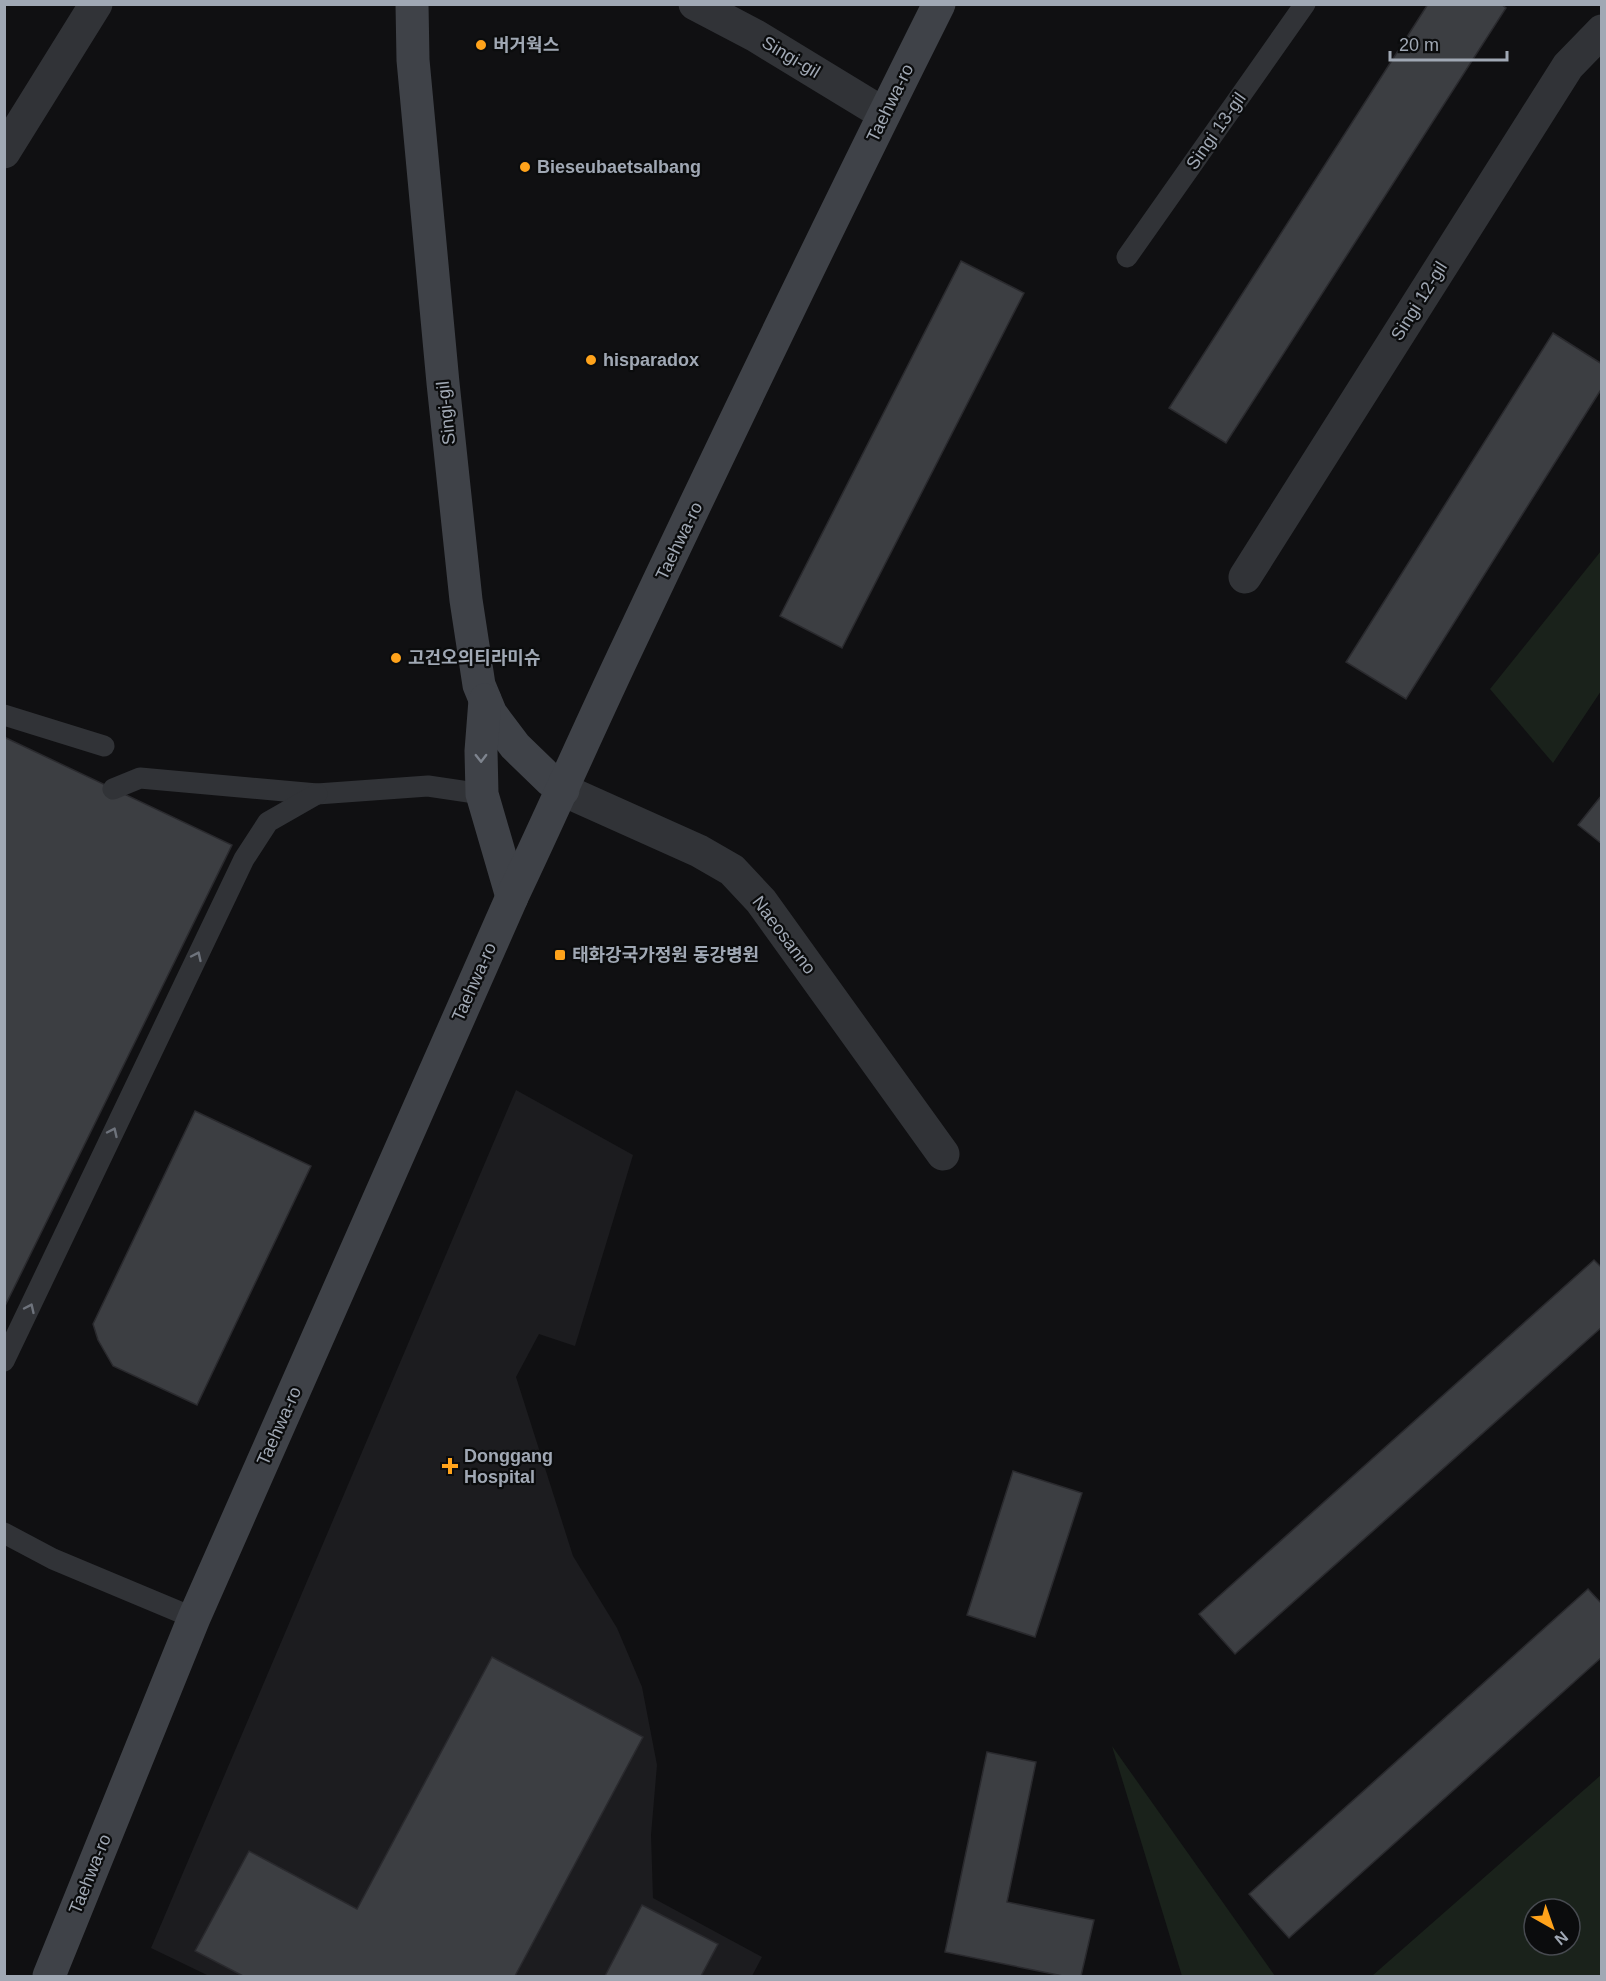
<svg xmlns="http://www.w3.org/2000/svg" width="1606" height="1981" viewBox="0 0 1606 1981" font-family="Arial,'Noto Sans KR',sans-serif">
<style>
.built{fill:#1c1c1f}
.green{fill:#1a221b;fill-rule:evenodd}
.building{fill:#3c3e42;stroke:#2a2a2e;stroke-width:1.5}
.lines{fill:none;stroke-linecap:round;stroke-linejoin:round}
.lane{stroke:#313337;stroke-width:21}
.street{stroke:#313337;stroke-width:33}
.secondary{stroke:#3f4248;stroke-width:33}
.oneway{stroke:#7e848e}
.oneway2{stroke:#6e737c}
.poi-dot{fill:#ffa31b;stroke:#0b0c0d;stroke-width:2}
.labels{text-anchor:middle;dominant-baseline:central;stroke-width:4.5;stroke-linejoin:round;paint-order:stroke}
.poi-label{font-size:18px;font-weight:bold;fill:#a0a8b4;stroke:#0b0c0d;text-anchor:start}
.street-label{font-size:18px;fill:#a0a8b4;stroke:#0b0c0d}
</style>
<rect width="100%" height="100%" fill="#101012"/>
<!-- built -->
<polygon class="built" points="516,1090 633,1155 575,1346 539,1334 516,1377 573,1556 617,1628 642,1687 657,1765 651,1835 653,1898 762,1957 752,1976 209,1976 151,1948"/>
<!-- green -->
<g class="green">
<polygon points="1601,551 1601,691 1553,763 1490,689"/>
<polygon points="1112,1746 1275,1976 1182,1976"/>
<path d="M1601,1775V1976H1372ZM1534,1909H1570V1945H1534Z"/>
</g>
<!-- building -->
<g class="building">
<polygon points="1428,4 1501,4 1506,8 1226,443 1169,408"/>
<polygon points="961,261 1024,293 842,648 780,616"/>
<polygon points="1553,333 1602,364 1602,388 1406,699 1346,662"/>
<polygon points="4,737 232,845 4,1308"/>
<polygon points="1602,795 1602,844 1578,825"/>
<polygon points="195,1111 311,1166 197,1405 113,1366 98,1340 93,1324"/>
<polygon points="1594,1260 1602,1268 1602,1327 1235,1654 1199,1614"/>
<polygon points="1013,1471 1082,1493 1035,1637 967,1615"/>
<polygon points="1588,1589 1602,1604 1602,1657 1289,1938 1249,1894"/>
<polygon points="492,1657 643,1737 515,1976 243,1976 195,1951 249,1851 357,1909"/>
<polygon points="987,1752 1036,1762 1007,1902 1094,1920 1081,1976 1063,1976 945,1952"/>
<polygon points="642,1905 718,1944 701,1976 605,1976"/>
</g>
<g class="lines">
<!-- lane -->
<g class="lane">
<polyline points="1127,257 1305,4"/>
<polyline points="4,715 104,746"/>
<polyline points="113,789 140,778 317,794 428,786 482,794"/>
<polyline points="4,1361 244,859 268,822 317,794"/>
<polyline points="4,1533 53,1559 194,1618"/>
</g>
<!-- street -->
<g class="street">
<polyline points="695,4 756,36 884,114"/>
<polyline points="4,152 96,4"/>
<polyline points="1245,577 1568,66 1602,31"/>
<polyline points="563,790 699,851 732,870 761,901 943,1154"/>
</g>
<!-- secondary -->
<g class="secondary">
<polyline points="412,4 413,60 443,383 466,600 479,685 491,714 515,746 550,780 563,790"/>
<polyline points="485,700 481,751 482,794 512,897"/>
<path d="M49,1976L194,1618L512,897C552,813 589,728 629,644C730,430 833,216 939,4"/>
</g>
</g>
<!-- one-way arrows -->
<defs><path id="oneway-chevron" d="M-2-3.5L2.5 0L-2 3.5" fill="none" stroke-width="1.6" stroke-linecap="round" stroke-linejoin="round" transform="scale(1.5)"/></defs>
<use class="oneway" href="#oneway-chevron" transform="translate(481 758) rotate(89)"/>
<g class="oneway2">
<use href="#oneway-chevron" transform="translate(197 956) rotate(-65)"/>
<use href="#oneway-chevron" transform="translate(113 1132) rotate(-65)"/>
<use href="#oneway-chevron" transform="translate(30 1308) rotate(-65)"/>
</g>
<!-- markers -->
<g class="poi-dot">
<circle cx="481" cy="45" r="6"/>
<circle cx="525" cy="167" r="6"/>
<circle cx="591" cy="360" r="6"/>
<circle cx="396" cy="658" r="6"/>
<rect x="554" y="949" width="12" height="12" rx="3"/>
<path d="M447 1457h6v6h6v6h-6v6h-6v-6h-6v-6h6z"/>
</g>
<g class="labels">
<!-- poi labels -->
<g class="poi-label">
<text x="493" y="45">버거웍스</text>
<text x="537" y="167">Bieseubaetsalbang</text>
<text x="603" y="360">hisparadox</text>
<text x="408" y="658">고건오의티라미슈</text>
<text x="572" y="955">태화강국가정원 동강병원</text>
<text x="464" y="1456">Donggang<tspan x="464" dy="21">Hospital</tspan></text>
</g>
<!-- street labels -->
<g class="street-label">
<text transform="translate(791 57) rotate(31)">Singi-gil</text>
<text transform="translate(890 103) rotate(-64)">Taehwa-ro</text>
<text transform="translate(1216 131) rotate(-55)">Singi 13-gil</text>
<text transform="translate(1419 301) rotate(-58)">Singi 12-gil</text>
<text transform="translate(446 413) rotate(-96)">Singi-gil</text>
<text transform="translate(679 541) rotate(-64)">Taehwa-ro</text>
<text transform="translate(784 935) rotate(53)">Naeosanno</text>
<text transform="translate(474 982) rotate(-66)">Taehwa-ro</text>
<text transform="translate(279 1426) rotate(-66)">Taehwa-ro</text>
<text transform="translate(90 1874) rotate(-68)">Taehwa-ro</text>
</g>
</g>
<!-- border -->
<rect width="1606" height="1981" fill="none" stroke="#a0a8b4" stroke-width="12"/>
<!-- north arrow -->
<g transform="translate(1552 1927) rotate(140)"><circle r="28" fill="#0b0c0d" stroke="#474a50" stroke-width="1.5"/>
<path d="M0-4.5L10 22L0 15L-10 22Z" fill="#ffa31b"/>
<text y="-9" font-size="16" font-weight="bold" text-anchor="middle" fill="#a0a8b4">N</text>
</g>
<!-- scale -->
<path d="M1390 51v9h117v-9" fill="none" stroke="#a0a8b4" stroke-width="3"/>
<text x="1399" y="51" font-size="18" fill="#a0a8b4" stroke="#0b0c0d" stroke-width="4.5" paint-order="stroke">20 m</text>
</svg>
